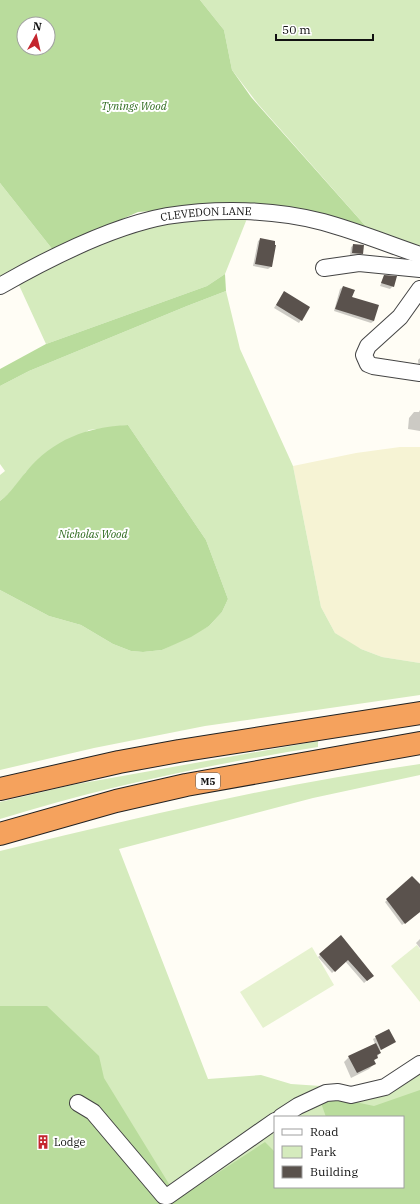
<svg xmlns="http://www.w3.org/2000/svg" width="420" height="1204" viewBox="0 0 420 1204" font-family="'IBM Plex Serif',serif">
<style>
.farmland{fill:#f6f3d4}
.green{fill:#d5ebbd}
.forest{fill:#b9dc9c;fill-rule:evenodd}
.pitch{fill:#e6f2cf}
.shadow{fill:#0003}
.building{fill:#5a524d}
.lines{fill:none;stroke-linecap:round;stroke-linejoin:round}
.minor-casing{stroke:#444;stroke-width:18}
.highway-casing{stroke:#222;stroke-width:24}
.minor{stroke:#fff;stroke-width:16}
.highway{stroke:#f5a25d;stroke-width:22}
.labels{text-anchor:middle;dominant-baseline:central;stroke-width:4;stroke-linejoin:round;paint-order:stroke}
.shield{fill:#fff;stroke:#585858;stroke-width:1}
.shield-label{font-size:10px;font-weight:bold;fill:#111}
.park-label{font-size:11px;font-style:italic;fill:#2f6b1f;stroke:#fff}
.street-label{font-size:11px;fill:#111;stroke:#fff}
.poi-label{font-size:11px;fill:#111;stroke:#fff;text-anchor:start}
</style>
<rect width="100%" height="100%" fill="#fffdf5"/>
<!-- farmland -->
<polygon class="farmland" points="400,447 420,447 420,663 382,657 356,647 335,633 321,607 293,466 356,453"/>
<!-- green -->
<g class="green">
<polygon points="200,0 420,0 420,251 370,231 258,104 232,70 224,30"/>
<polygon points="0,183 53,250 0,278"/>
<path d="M248,216L225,274L207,286L46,344L18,283C65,257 136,224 191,218C210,216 229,217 248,216Z"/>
<polygon points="226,291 240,349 293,466 321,607 335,633 361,649 382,657 420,663 420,695 205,726 94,748 0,770 0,590 49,616 81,625 113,644 131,651 143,652 162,650 209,626 222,612 228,599 206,540 128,425 89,430 26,472 12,491 0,501 0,475 5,471 0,464 0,386 29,371 187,306"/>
<path d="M318,741V747C211,764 104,787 0,819V802L72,785Z"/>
<path d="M420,764V775L313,798L119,849L208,1079L261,1075L291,1084L321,1086L326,1093L420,1073V1101L403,1117H275V1187H366L0,1204V851C139,817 279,784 420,764Z"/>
</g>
<!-- forest -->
<g class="forest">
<path d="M0,0H200L224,30L232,70L251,97L370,231L246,204L138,212L53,250L0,183ZM24,24H48V48H24Z"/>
<polygon points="225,274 226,291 187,306 29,371 0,386 0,369 46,344 207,286"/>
<path d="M128,425L206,540L228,599L222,612L209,626L191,637L162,650L143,652L131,651L113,644L81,625L49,616L0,590V501C11,493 17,482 26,472C53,439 87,427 128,425Z"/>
<polygon points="0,1006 47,1006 99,1056 104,1078 177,1197 190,1191 265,1142 275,1152 275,1187 403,1187 403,1117 326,1117 320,1100 332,1097 374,1106 420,1090 420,1204 0,1204"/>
</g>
<!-- pitch -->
<g class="pitch">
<polygon points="417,945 420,949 420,1002 391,966"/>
<polygon points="312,947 334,985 263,1028 240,992"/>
</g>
<!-- shadow -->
<g class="shadow">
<polygon points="261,239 274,242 271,267 268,269 253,266 258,241"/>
<polygon points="354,245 362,253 360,256 350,256 351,247"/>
<polygon points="384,276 393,286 390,289 380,286"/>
<polygon points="343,287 374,321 371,323 334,311 340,289"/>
<polygon points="284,292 301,320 299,323 274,308"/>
<polygon points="420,358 420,370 419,370 418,360"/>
<polygon points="420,410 420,431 408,429 409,418 414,412 419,412"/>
<polygon points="412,877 420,885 420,912 402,925 385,902"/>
<polygon points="341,937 370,978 364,983 345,961 332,973 318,957"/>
<polygon points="420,939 420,948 416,943"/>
<polygon points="389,1030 394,1042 379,1051 380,1053 373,1062 374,1064 369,1069 351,1078 344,1062 349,1057 375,1044 373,1039"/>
</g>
<!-- building -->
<g class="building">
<polygon points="260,238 275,241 275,245 276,245 272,267 255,264"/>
<polygon points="353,244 364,245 363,254 352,253"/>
<polygon points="384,275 397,276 394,287 381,283"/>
<polygon points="343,286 355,290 352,297 379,305 374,321 335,309"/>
<polygon points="284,291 310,307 302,321 276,305"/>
<polygon points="412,876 420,884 420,912 405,924 386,899"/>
<polygon points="341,935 374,976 367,981 348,960 335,972 319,954"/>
<polygon points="389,1029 396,1042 381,1050 375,1036"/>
<polygon points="376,1043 381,1053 377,1055 378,1058 374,1060 376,1064 357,1073 348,1056"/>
</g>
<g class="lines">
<defs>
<g id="minor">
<polyline points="324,268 359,263 420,269"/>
<path id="s1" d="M0,286C49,258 112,226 167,216C217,208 274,209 323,222C356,231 388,244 420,255"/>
<polyline points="420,289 400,317 368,346 364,355 368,364 373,366 420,373"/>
<polyline points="78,1103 93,1112 164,1196 168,1196 275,1121"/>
<polyline points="281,1117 298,1106 326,1093 338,1092 351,1095 385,1087 420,1064"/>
</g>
<g id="highway">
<polyline points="0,789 119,762 179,751 420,713"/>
<polyline points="0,834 116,801 186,785 420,743"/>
</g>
</defs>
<!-- minor casing -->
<use href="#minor" class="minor-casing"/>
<!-- highway casing -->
<use href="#highway" class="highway-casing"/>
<!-- minor -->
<use href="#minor" class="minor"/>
<!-- highway -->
<use href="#highway" class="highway"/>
</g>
<!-- icons -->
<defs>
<symbol id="building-bare" viewBox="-9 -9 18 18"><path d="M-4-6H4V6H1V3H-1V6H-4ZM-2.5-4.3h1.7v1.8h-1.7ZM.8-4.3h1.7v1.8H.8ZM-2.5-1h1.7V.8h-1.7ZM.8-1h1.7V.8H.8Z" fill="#c4262e" stroke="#fff" stroke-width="2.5" paint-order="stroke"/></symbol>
</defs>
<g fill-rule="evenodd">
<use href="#building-bare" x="33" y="1132" width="20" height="20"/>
</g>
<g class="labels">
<!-- shield labels -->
<rect class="shield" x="196" y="773" width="24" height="16" rx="3"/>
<g class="shield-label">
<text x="208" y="781">M5</text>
</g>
<!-- park labels -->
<g class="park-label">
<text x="134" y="106">Tynings Wood</text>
<text x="93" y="534">Nicholas Wood</text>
</g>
<!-- street labels -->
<g class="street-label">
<text stroke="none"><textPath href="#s1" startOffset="221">CLEVEDON LANE</textPath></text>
</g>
<!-- poi labels -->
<g class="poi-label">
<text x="54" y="1142">Lodge</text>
</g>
</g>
<!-- legend -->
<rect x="274" y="1116" width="130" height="72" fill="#ffffff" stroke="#a0a0a0"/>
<rect x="282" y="1129" width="20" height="6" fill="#ffffff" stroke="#a0a0a0"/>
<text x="310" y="1136" font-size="12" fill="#111111">Road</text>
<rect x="282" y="1146" width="20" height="12" fill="#d5ebbd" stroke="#a0a0a0"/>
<text x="310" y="1156" font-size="12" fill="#111111">Park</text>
<rect x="282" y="1166" width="20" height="12" fill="#5a524d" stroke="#a0a0a0"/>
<text x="310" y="1176" font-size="12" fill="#111111">Building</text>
<!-- north arrow -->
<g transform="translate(36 36) rotate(8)"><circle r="19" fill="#ffffff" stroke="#a0a0a0"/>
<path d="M0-3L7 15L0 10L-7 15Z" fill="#c4262e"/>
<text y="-6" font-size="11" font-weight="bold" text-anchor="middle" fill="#111111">N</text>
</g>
<!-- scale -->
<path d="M276 34v6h97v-6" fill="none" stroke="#111111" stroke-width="2"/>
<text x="282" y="34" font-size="12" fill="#111111" stroke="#ffffff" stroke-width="3" paint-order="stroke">50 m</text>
</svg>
